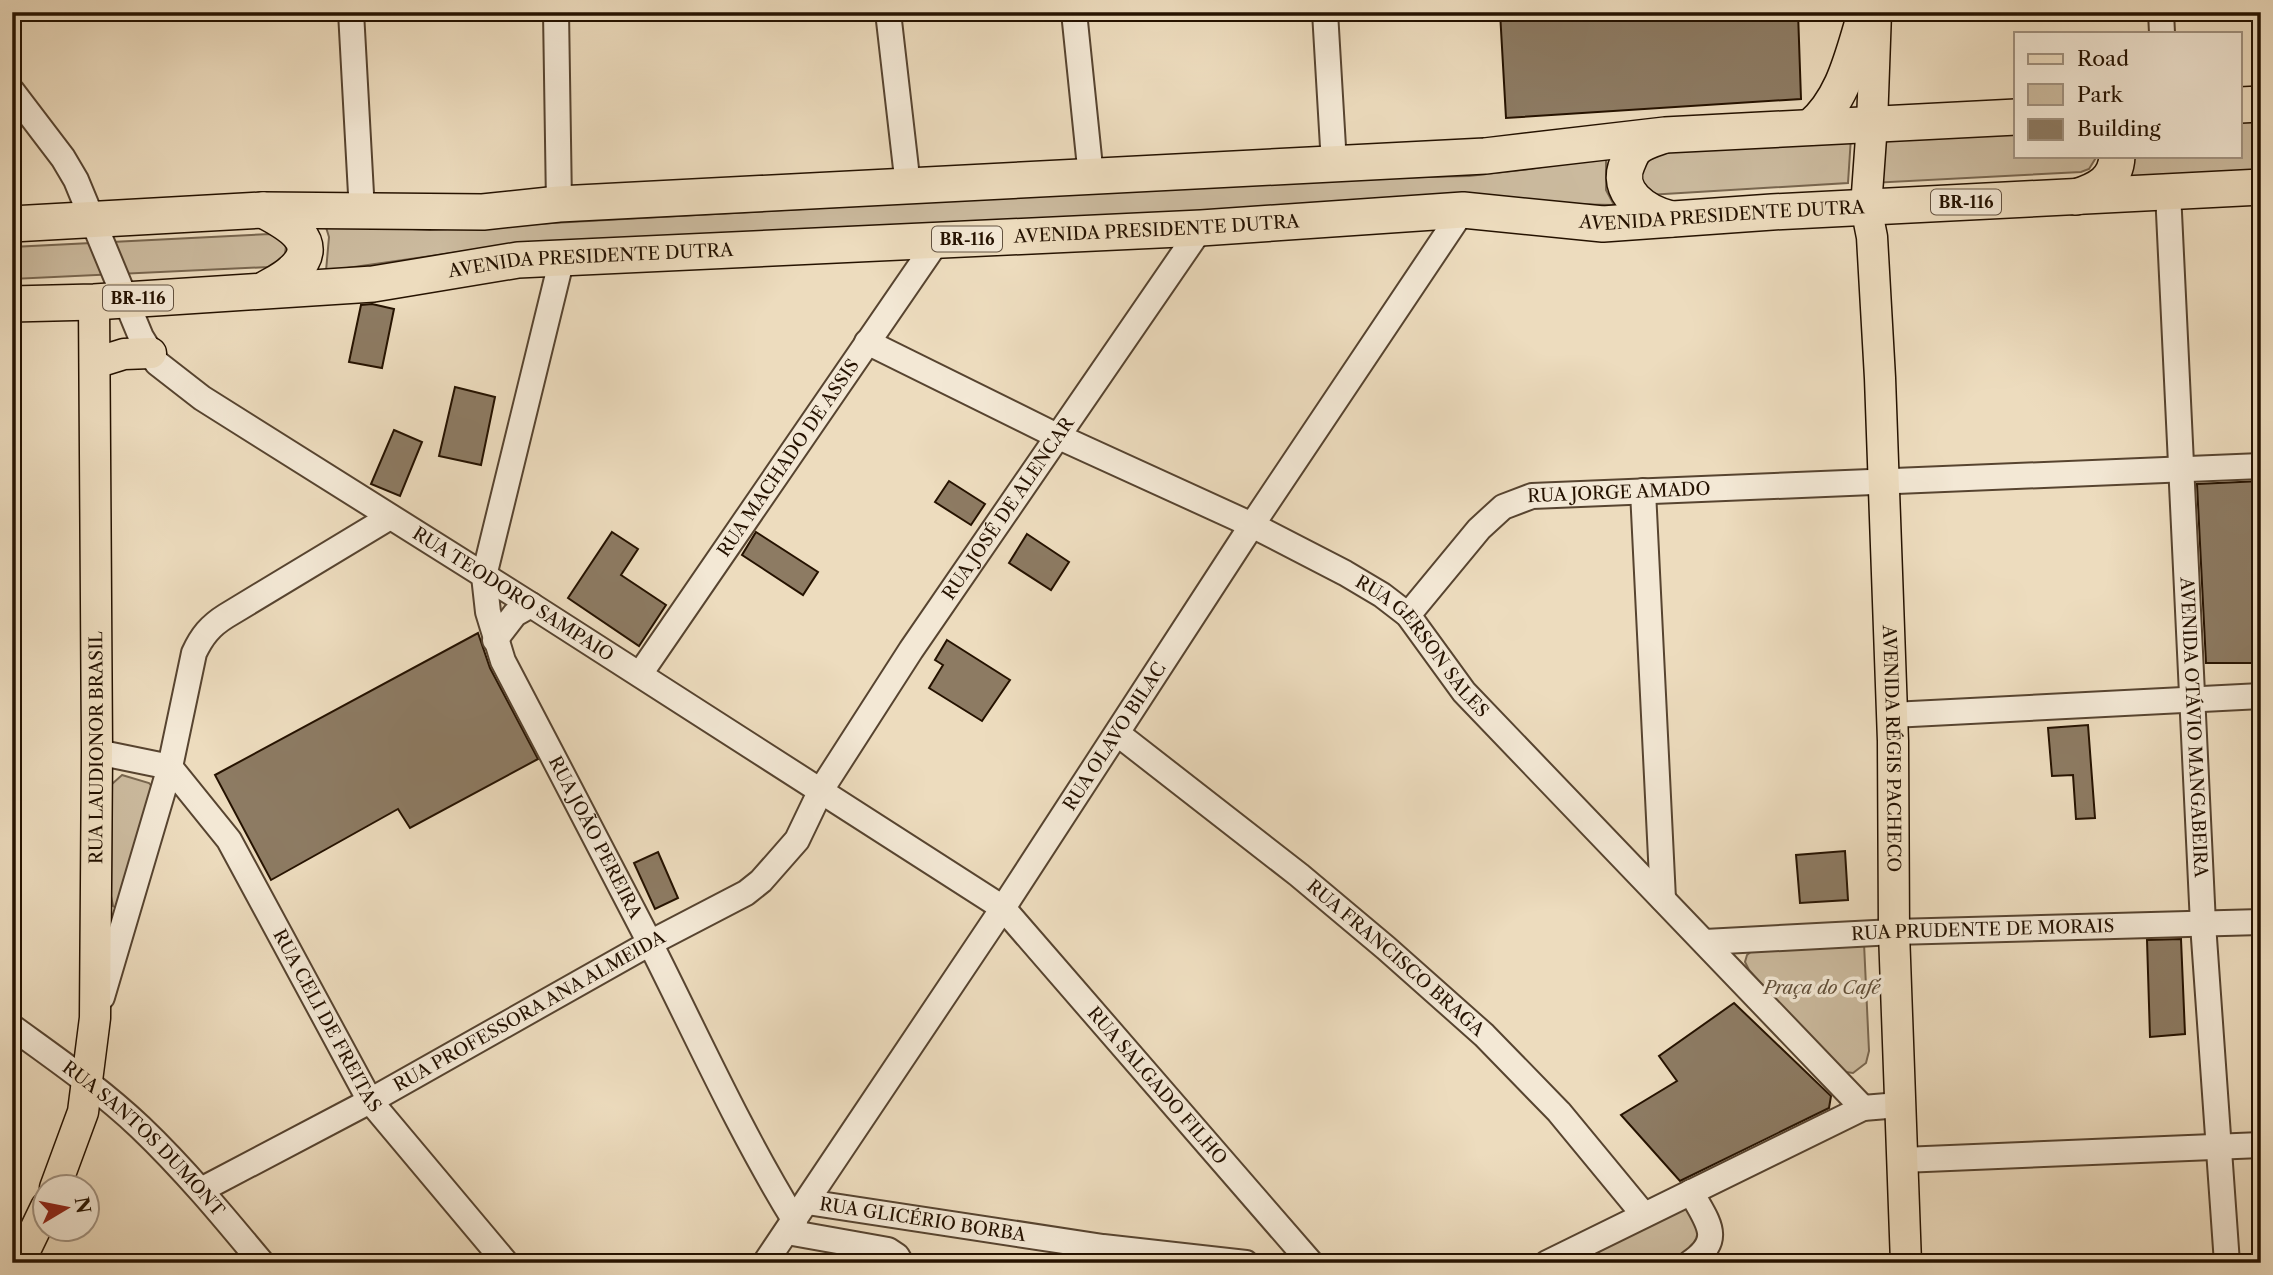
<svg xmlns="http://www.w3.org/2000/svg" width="2273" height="1275" viewBox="0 0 2273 1275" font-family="'Libre Caslon Text',serif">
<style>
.green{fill:#cbba9e;stroke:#78664f;stroke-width:2}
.building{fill:#8d7b63;stroke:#251200;stroke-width:2}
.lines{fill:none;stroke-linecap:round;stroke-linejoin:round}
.minor-casing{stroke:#574430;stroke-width:28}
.major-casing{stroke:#251200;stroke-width:33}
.highway-casing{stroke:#251200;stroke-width:38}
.minor{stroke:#f3e8d5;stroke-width:24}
.major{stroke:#eddcbe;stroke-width:30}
.highway{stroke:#eddcbe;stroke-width:35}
.labels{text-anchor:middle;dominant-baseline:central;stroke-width:7;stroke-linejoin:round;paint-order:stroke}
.shield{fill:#f3e8d5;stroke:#635240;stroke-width:2}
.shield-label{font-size:16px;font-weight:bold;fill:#251200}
.street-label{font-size:18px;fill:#251200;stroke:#f3e8d5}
.park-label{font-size:18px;font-style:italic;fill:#5f4d37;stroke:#f3e8d5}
</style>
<rect width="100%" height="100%" fill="#eddcbe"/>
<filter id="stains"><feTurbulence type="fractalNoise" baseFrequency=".00286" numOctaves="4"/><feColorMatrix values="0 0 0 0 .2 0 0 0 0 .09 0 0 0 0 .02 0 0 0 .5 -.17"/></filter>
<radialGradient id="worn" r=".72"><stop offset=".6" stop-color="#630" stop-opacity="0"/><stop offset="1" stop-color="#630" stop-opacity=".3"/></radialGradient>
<!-- green -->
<g class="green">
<polygon points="2261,117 2261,173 2130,179 2135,156 2240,156 2240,119"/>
<polygon points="2016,130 2016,156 2097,156 2089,169 2081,172 1871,183 1876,136"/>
<polygon points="1851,137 1848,183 1648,195 1641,192 1643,151"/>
<polygon points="1606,156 1606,190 1614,205 1394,201 501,246 326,271 329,237 325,224 430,230 1337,179 1469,176 1530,169"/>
<path d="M270,234L280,236L286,243C286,257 283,263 269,267L12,279V247Z"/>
<polygon points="122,775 149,783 153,788 118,909 113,906 111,896 112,784"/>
<polygon points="1864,943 1869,1051 1866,1063 1853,1073 1838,1071 1749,970 1745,962 1747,955 1753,950"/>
<polygon points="1688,1205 1701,1240 1671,1263 1599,1263 1596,1258 1597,1254 1603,1248"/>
</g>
<!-- building -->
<g class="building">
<polygon points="1500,12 1798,12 1801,99 1506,118"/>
<polygon points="372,304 394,309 382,368 349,362 361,305"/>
<polygon points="455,387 495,397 481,465 439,456"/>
<polygon points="394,430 422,442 400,496 371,484"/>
<polygon points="949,481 985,504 971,525 935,502"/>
<polygon points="2261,481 2261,663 2206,663 2197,484"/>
<polygon points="612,532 638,549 621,575 666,605 639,646 568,598"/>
<polygon points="756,532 818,572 803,595 742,555"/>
<polygon points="1027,534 1069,562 1051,590 1009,563"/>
<polygon points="478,633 490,668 538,759 410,828 398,809 271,880 215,775"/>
<polygon points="947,640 1010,680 982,721 929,688 943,665 935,660"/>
<polygon points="2088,725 2095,818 2076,819 2073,775 2052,776 2048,728"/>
<polygon points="1845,851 1848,900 1800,903 1796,855"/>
<polygon points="658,852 678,898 655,909 634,863"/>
<polygon points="2181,939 2185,1034 2150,1037 2147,940"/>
<polygon points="1734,1003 1831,1096 1829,1108 1680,1181 1621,1115 1677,1081 1659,1056"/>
</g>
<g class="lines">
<defs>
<g id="minor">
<polyline points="351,12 362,212"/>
<polyline points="556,12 559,204"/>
<polyline points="888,12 908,186"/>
<polyline points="1074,12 1091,177"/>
<polyline points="1325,12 1334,164"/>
<polyline points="2161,12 2162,33"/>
<path id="s1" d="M12,91L63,158L76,180L141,337L157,363L202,398L531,605L1003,908L1311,1263"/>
<path id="s2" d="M2168,192L2203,924L2227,1263"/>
<path id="s3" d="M562,258L484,576L488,612L503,661C552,755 602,849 650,943C697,1036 740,1132 795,1221"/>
<path id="s4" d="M867,342L1057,436L1252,525L1345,573L1382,595L1408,615L1464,692L1863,1108"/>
<polyline points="1643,491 1663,899"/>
<path id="s5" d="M1408,615L1479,529L1503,507L1532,496L2261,466"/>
<polyline points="495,640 515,614 531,605"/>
<path id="s6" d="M640,674L938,240"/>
<polyline points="1892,715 2261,696"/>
<path id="s7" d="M1118,734L1299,875L1386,948L1484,1035L1559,1112L1644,1215"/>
<path id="s8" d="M97,752L170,767L229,840L370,1101L506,1263"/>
<path id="s9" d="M1705,942L1894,932L2261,922"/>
<path d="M102,997L170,767L194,653C202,636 210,626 226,616L390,517"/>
<path id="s10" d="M12,1027C56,1059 101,1090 140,1127C184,1169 223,1216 262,1263"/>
<polyline points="1902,1160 2261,1145"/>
<path id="s11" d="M201,1190L370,1101L650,943L746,893L761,881L797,840L821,790L911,650L1201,228"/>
<path id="s12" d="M807,1202L1103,1247L1246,1263"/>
<polyline points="787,1232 888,1250 897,1256 901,1263"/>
<path id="s13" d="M765,1263L1003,908L1252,525L1463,210"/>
<polyline points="1547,1263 1863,1108 1899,1105"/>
<path d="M1690,1263C1725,1239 1707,1222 1691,1192"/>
</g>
<g id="major">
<path id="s14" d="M1876,12L1872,124L1866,207L1872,237L1880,378L1893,741L1894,932L1906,1263"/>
<polyline points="95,363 124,354 151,353"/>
<path id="s15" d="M55,1188L83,1112L95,1018L97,752L94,302"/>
<polyline points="19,1263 46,1207"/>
</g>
<g id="highway">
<polyline points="2240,105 2261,104"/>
<path d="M1811,127C1845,98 1853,53 1866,12"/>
<path d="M1662,136C1653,139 1643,142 1636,148C1632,152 1630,157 1628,162C1613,192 1646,213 1671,219"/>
<path d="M2076,197C2098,190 2116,181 2117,156"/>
<path d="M263,210C286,222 325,242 293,271C285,279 274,284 264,290"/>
<polyline points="12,224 263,210 483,212 559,204 1485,156 1665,135 2016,117"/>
<path id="s16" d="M12,304L94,302L373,284L518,260L1201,228L1463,210L1603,224L1772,212L2261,187"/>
</g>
</defs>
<!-- minor casing -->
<use href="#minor" class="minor-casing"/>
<!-- major casing -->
<use href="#major" class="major-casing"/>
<!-- highway casing -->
<use href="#highway" class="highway-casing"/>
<!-- minor -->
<use href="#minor" class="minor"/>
<!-- major -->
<use href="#major" class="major"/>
<!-- highway -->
<use href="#highway" class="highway"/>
</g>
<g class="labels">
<!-- shield labels -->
<g class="shield">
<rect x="1931" y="189.5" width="70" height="25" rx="5"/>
<rect x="932" y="226.5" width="70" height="25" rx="5"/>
<rect x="103" y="285.5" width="70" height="25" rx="5"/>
</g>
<g class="shield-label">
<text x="1966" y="202">BR-116</text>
<text x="967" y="239">BR-116</text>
<text x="138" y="298">BR-116</text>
</g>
<!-- street labels -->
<g class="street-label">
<text stroke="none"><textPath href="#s16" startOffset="1715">AVENIDA PRESIDENTE DUTRA</textPath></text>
<text stroke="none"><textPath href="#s16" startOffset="1148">AVENIDA PRESIDENTE DUTRA</textPath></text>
<text stroke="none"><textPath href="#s16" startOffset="581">AVENIDA PRESIDENTE DUTRA</textPath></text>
<text stroke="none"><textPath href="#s6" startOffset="262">RUA MACHADO DE ASSIS</textPath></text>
<text stroke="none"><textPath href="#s5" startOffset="262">RUA JORGE AMADO</textPath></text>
<text stroke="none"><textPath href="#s11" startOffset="1088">RUA JOSÉ DE ALENCAR</textPath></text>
<text stroke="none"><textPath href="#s1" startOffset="735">RUA TEODORO SAMPAIO</textPath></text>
<text stroke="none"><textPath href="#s4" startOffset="639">RUA GERSON SALES</textPath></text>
<text stroke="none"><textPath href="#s2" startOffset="536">AVENIDA OTÁVIO MANGABEIRA</textPath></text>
<text stroke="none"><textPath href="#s13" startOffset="632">RUA OLAVO BILAC</textPath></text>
<text stroke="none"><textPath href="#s15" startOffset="446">RUA LAUDIONOR BRASIL</textPath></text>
<text stroke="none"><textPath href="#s14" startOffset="738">AVENIDA RÉGIS PACHECO</textPath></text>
<text stroke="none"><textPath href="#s3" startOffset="614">RUA JOÃO PEREIRA</textPath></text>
<text stroke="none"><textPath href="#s9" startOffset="278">RUA PRUDENTE DE MORAIS</textPath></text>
<text stroke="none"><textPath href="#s7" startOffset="357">RUA FRANCISCO BRAGA</textPath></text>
<text stroke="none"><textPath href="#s11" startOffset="374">RUA PROFESSORA ANA ALMEIDA</textPath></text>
<text stroke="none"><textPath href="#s8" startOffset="374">RUA CELI DE FREITAS</textPath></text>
<text stroke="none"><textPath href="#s1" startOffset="1552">RUA SALGADO FILHO</textPath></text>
<text stroke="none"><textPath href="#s10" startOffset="173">RUA SANTOS DUMONT</textPath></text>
<text stroke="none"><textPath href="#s12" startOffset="117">RUA GLICÉRIO BORBA</textPath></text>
</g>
<!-- park labels -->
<g class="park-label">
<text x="1822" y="988">Praça do Café</text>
</g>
</g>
<!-- margin -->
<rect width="2273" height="1275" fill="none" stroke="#eddcbe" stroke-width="42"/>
<rect x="14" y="14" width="2245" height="1247" fill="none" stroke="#251200" stroke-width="3.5"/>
<rect x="21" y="21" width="2231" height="1233" fill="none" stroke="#251200" stroke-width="2"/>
<!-- legend -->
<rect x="2014" y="32" width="228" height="126" fill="#f3e8d5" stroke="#a19280" stroke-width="2"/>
<rect x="2028" y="54" width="35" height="10" fill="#eddcbe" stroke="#a19280" stroke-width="2"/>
<text x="2077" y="66" font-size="21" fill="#251200">Road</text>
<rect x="2028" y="84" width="35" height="21" fill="#cbba9e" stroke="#a19280" stroke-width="2"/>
<text x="2077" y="102" font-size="21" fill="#251200">Park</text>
<rect x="2028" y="119" width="35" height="21" fill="#8d7b63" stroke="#a19280" stroke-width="2"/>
<text x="2077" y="136" font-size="21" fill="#251200">Building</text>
<!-- north arrow -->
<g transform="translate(66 1208) rotate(80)"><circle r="33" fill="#f3e8d5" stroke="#a19280" stroke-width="2"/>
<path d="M0-5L12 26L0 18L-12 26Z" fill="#8f2418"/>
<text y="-10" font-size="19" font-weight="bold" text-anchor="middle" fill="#251200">N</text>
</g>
<rect width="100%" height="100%" filter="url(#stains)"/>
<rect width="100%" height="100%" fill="url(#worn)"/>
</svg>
